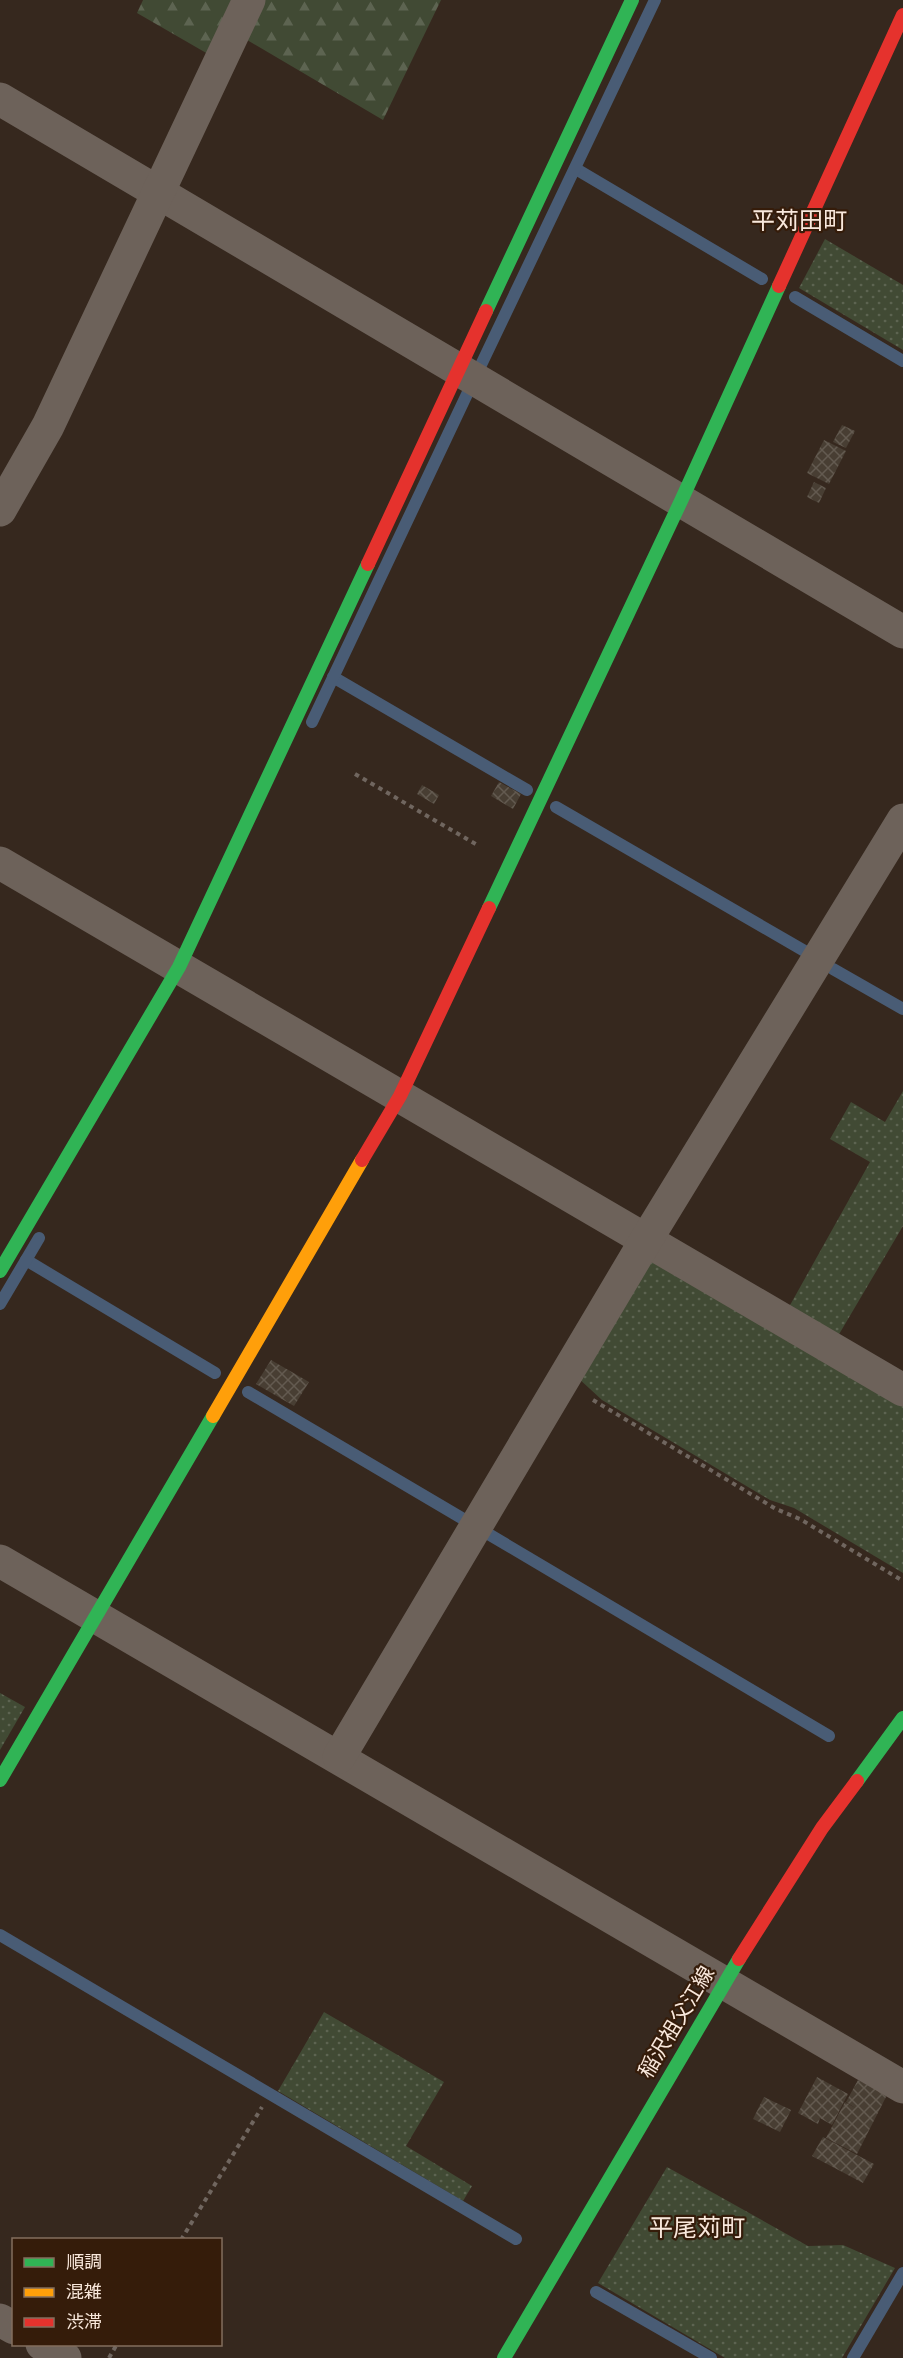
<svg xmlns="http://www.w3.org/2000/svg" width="903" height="2358" viewBox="0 0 903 2358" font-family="Rubik,'Noto Sans JP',sans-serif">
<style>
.grass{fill:url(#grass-dots)}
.forest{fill:url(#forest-firs)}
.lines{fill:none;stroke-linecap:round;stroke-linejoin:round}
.stream{stroke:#495c75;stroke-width:12}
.building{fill:url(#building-cross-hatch)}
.path{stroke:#70665f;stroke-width:4;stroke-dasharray:4.5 4.5;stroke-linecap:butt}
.street{stroke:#6d625a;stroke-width:33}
.fast{stroke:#30b455;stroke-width:14}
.slow{stroke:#ff9f0a;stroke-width:14}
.jam{stroke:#e5322d;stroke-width:14}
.labels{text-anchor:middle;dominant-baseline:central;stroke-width:4.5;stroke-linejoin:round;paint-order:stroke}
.street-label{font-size:21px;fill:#f9e8dc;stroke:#351c0a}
.quarter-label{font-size:24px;fill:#f9e8dc;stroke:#351c0a}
</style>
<defs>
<pattern id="grass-dots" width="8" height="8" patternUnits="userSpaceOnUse" patternTransform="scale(1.5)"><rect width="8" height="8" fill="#414a34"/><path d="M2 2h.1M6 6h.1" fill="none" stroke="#5d6451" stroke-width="1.8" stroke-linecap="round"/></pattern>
<pattern id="forest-firs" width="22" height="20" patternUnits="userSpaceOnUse" patternTransform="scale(1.5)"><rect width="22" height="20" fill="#414a34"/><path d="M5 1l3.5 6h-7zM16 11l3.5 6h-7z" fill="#5d6451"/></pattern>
<pattern id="building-cross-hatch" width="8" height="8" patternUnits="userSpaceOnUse" patternTransform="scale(1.5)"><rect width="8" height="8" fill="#483e33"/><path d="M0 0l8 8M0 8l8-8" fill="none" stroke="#635a50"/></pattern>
</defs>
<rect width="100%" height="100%" fill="#36281e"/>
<!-- grass -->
<g class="grass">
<polygon points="825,239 903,285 903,350 799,288"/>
<polygon points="903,1091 903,1226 838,1336 789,1307 870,1162 830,1139 851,1102 885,1122"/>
<polygon points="658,1260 903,1406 903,1573 794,1508 770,1500 602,1400 577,1377 641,1266"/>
<polygon points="0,1693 25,1707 0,1750"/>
<polygon points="324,2012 444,2082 406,2146 472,2186 463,2201 278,2091"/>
<polygon points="667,2167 808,2246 843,2245 895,2268 842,2358 725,2358 598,2283"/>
</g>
<!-- forest -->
<g class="forest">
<polygon points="143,0 233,0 208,54 137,13"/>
<polygon points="260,0 441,0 383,120 242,37"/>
</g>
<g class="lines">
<!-- stream -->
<g class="stream">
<polyline points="576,169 762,279"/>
<polyline points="795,297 903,361"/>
<polyline points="480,367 655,0"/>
<polyline points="333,677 527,790"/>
<polyline points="312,722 469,390"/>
<polyline points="556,807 808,953"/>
<polyline points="833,969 903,1009"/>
<polyline points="26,1260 215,1373"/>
<polyline points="0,1304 39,1238"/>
<polyline points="248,1392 465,1520"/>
<polyline points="485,1532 829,1736"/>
<polyline points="0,1935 516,2239"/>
<polyline points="596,2292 711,2358"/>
<polyline points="853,2358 903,2273"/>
</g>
</g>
<!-- building -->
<g class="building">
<polygon points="842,425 855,431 846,448 833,442"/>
<polygon points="824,440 846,451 829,484 807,473"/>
<polygon points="814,482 826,488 819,503 807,497"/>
<polygon points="499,782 521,794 513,809 491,796"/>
<polygon points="422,785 439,795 434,804 417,794"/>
<polygon points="271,1360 309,1382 294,1406 256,1384"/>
<polygon points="817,2077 848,2094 832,2125 820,2118 818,2124 798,2113"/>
<polygon points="858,2080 887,2095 857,2154 826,2138 845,2102 857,2109 846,2102"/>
<polygon points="764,2097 791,2110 780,2132 753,2119"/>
<polygon points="823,2137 874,2164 863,2183 812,2156"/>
</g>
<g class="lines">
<!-- path -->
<g class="path">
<polyline points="355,774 479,846"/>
<polyline points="593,1400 776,1509 800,1519 903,1581"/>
<polyline points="181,2240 262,2107"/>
<polyline points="109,2358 117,2344"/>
</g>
<!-- street -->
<g class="street">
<polyline points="0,99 903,632"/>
<polyline points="0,510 48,426 249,0"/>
<polyline points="0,863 903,1390"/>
<polyline points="0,1561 903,2087"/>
<polyline points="339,1757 646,1240 903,820"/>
<polyline points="0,2320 14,2328"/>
<polyline points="42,2344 65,2358"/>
</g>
<!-- fast -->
<g class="fast">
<polyline points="486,311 632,0"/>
<polyline points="489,908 681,501 779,286"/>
<polyline points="0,1271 179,967 368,564"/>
<polyline points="0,1780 213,1416"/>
<polyline points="857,1781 903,1718"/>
<polyline points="504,2358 739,1959"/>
</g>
<!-- slow -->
<polyline class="slow" points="213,1416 362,1160"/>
<!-- jam -->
<g class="jam">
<polyline points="779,286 903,15"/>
<polyline points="368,564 486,311"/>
<polyline points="362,1160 400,1096 489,908"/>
<polyline points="739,1959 822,1828 857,1781"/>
</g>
</g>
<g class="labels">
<!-- street labels -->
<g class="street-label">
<text transform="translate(676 2022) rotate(-59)">稲沢祖父江線</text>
</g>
<!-- quarter labels -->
<g class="quarter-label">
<text x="799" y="221">平苅田町</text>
<text x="697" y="2228">平尾苅町</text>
</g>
</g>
<!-- legend -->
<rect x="12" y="2238" width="210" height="108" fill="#351c0a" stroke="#836e5e" stroke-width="1.5"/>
<rect x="24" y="2258" width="30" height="9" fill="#30b455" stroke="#836e5e" stroke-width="1.5"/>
<text x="66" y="2268" font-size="18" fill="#f9e8dc">順調</text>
<rect x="24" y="2288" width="30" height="9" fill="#ff9f0a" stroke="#836e5e" stroke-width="1.5"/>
<text x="66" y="2298" font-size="18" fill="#f9e8dc">混雑</text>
<rect x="24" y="2318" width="30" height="9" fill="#e5322d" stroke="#836e5e" stroke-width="1.5"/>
<text x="66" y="2328" font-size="18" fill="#f9e8dc">渋滞</text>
</svg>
